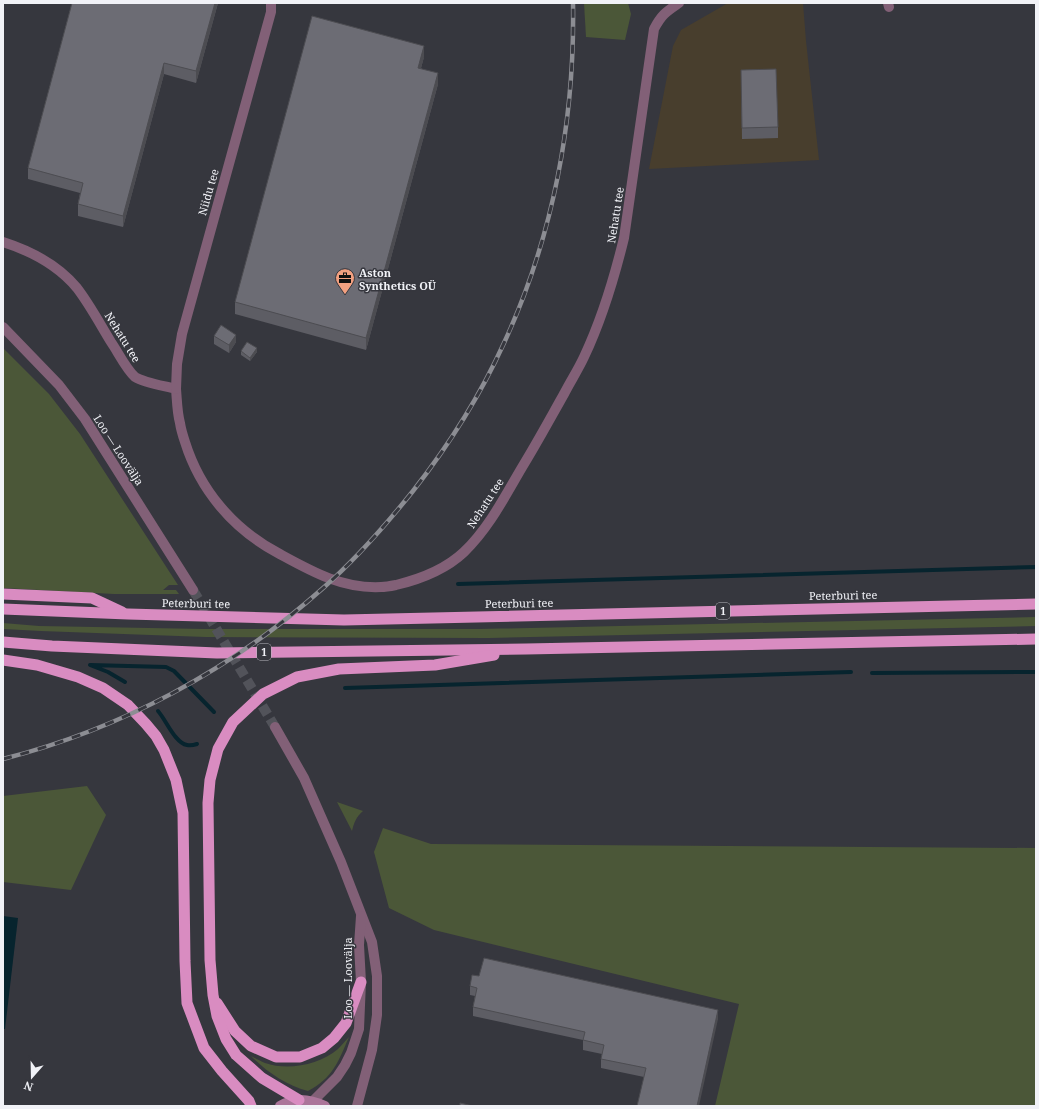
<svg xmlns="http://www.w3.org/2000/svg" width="1039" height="1109" viewBox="0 0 1039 1109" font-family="'Noto Serif',serif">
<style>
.commercial{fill:#483e2d}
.green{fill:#4b5738}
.water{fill:#07242e}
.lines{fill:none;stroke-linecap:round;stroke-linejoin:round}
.stream{stroke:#07242e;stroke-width:4}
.tertiary-tunnel{stroke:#52535a;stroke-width:10;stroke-dasharray:10 5;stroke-linecap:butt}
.minor{stroke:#826077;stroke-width:10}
.tertiary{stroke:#826077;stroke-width:10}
.secondary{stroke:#ab759a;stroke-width:10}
.trunk{stroke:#d98cc1;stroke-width:11}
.rail-casing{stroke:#8c8d93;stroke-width:4.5}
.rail{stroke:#36373e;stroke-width:3;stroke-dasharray:9;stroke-linecap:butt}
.wall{fill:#5d5d64}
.shaded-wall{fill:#4c4c51}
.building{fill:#6c6c74;stroke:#4c4c51}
.labels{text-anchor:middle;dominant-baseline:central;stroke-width:3;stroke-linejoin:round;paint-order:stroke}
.shield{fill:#36373e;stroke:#b9bac0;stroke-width:1}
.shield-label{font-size:10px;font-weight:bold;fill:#f1f2f7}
.street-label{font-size:11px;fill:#f1f2f7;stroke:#36373e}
.poi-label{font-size:11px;font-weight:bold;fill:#f1f2f7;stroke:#36373e;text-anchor:start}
</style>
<rect width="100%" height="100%" fill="#36373e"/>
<!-- commercial -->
<polygon class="commercial" points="728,3 803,3 806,41 819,160 649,169 673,46 681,30"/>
<!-- green -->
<g class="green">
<polygon points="584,3 628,3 631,14 625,40 586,37"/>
<polygon points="3,348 49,394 80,434 178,585 169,585 163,590 176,590 179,594 114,594 3,588"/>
<polygon points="1036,617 1036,626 489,638 206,637 41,631 3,629 3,623 39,626 205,629 480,629"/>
<polygon points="87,786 106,815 71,890 3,882 3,796"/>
<path d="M337,802L363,811C356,817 354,823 352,831Z"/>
<polygon points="383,828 431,844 1036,848 1036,1106 715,1106 739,1004 434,930 389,908 374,852"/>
<path d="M349,1037C338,1062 333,1078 308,1091C286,1085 267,1072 251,1056C255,1058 260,1061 265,1063C288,1071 319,1065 338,1049C342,1045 345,1041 349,1037Z"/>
</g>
<!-- water -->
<polygon class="water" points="3,916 18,918 5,1029 3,1029"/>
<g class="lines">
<!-- stream -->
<g class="stream">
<polyline points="458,584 1036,567"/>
<polyline points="872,673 1036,672"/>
<polyline points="125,682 108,672 90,665 166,667 174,671 214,712"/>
<polyline points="345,688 851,672"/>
<path d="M158,711C166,720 175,743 187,745C191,746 194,745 197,744"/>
</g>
<!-- tertiary-tunnel -->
<polyline class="tertiary-tunnel" points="193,590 275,727"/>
<!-- minor -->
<g class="minor">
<polyline points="888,3 889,7"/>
<path d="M3,242C31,251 58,265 77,288C90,305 100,324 111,342C118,352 126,369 135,377C145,383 165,386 176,389C177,400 177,412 180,423C181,430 183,436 185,442C200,490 233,529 278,553C311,571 342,589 381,587C386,587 391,586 396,585C421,579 445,570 464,552C490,527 506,494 524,464C538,441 551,417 564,394C570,382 578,370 584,357C602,319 614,279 624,238L654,29C662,14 666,12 679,3"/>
<polyline points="176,389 177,364 182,334 271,12 271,3"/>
</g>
<!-- tertiary -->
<g class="tertiary">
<polyline points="3,327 59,385 85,419 193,590"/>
<polyline points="275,727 304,778 341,862 372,942 377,976 377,1015 372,1050 357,1106"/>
<polyline points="313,1101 337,1077 345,1065 351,1053 359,1029 361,982 359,945 361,916"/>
</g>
<!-- secondary -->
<path class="secondary" d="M280,1106C294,1097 310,1099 325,1106"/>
<!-- trunk -->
<g class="trunk">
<polyline points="3,594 92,598 122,612"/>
<polyline points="3,609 128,614 344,620 1036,604"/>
<polyline points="3,642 52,646 217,653 526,649 1036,639"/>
<polyline points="3,660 37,665 78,677 103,688 128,705 146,724 156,736 164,750 176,780 183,813 185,961 187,1003 204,1048 222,1071 249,1101 251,1106"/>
<polyline points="217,1003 235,1031 251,1046 276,1057 300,1057 322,1048 334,1038 346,1023 361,982"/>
<polyline points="299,1100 262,1078 236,1055 226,1039 217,1016 213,995 210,960 208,803 210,780 218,749 233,722 263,694 297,677 339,669 435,665 494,655"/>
</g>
<defs>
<path id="rail" d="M3,759C121,729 231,670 322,589C355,560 385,526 413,491C449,445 480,396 504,343C553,237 575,120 573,3"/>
</defs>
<!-- rail casing -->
<use href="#rail" class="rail-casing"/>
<!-- rail -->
<use href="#rail" class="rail"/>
</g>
<!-- wall -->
<g class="wall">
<polygon points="72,3 218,3 196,83 164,74 123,227 78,216 78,204 80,193 28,179 28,168"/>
<polygon points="424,57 421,68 438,84 366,350 235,314 235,302"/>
<polygon points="741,70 778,127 778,138 742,139"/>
<polygon points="214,336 236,342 229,353 214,344"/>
<polygon points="241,351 257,352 250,361 241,355"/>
<polygon points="470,986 718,1019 644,1077 601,1068 601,1059 602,1054 583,1050 583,1040 473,1016 473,1007 475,996 470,995"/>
</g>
<!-- shaded-wall -->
<g class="shaded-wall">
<polygon points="215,3 218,3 196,83 196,71"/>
<polygon points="424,46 424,57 418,79 418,68"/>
<polygon points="164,63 164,74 123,227 123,216"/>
<polygon points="438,73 438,84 366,350 366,338"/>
<polygon points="236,335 236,342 229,353 229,345"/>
<polygon points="257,348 257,352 250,361 250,358"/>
<polygon points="718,1010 718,1019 699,1106 697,1106"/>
</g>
<!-- building -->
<g class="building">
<polygon points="72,3 215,3 196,71 164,63 123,216 78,204 83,183 28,168"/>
<polygon points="312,16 424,46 418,68 438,73 366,338 235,302"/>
<polygon points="776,69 778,127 742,128 741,70"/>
<polygon points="221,325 236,335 229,345 214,336"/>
<polygon points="247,342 257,348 250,358 241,351"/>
<polygon points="484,958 718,1010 697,1106 637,1106 646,1068 601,1059 604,1045 583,1040 585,1032 473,1007 477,988 470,986 472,975 479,976"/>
<polygon points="460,1103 473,1106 460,1106"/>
</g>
<!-- icons -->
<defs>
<symbol id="office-pin" viewBox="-11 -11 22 30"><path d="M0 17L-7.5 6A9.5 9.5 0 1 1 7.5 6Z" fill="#f2a080" stroke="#36373e"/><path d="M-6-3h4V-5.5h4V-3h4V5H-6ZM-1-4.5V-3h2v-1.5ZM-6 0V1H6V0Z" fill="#111"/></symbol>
</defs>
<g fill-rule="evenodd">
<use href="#office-pin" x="334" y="267" width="22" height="30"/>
</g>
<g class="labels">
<!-- shield labels -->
<g class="shield">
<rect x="716" y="603" width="14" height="16" rx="3"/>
<rect x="257" y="644" width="14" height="16" rx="3"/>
</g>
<g class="shield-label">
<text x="723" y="611">1</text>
<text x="264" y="652">1</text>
</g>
<!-- street labels -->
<g class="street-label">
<text transform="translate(208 192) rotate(-74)">Niidu tee</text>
<text transform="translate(615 215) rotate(-81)">Nehatu tee</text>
<text transform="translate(123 337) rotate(58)">Nehatu tee</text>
<text transform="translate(119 450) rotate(57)">Loo — Loovälja</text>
<text transform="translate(485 503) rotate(-57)">Nehatu tee</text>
<text transform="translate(843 595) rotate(-1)">Peterburi tee</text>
<text transform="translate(196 603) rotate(1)">Peterburi tee</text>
<text transform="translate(519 603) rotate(-1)">Peterburi tee</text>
<text transform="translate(347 978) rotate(-90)">Loo — Loovälja</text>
</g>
<!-- poi labels -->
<g class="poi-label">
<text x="359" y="272">Aston<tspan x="359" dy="13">Synthetics OÜ</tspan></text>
</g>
</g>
<!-- border -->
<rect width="1039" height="1109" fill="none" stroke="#f1f2f7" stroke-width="8"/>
<!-- north arrow -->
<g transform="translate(32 1077) rotate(200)" stroke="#36373e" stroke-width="3" paint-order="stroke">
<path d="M0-3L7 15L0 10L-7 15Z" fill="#f1f2f7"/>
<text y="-6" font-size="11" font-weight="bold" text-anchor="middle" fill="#f1f2f7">N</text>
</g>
</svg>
